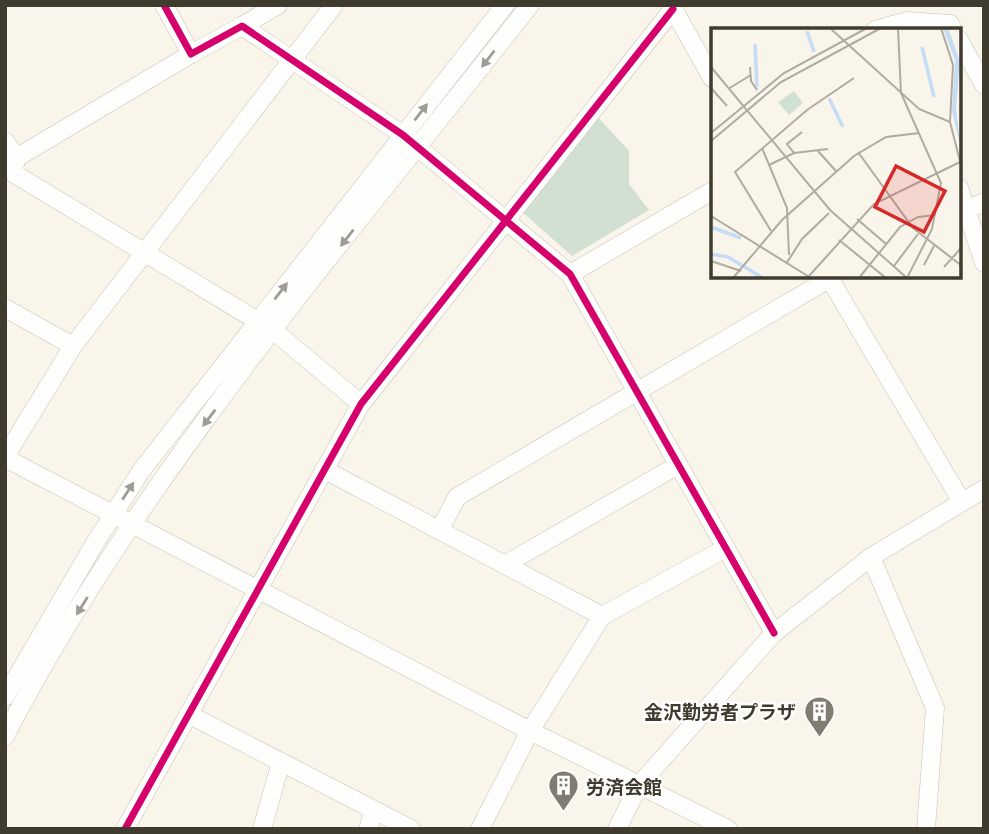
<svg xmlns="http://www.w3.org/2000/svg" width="989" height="834" viewBox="0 0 989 834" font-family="Commissioner,'Noto Sans JP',sans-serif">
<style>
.green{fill:#d1e0d1}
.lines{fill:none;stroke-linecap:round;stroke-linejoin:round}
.minor-casing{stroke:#c6c2b8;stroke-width:19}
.minor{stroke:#fefefc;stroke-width:18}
.cycleway-casing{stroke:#fff;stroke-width:11}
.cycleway{stroke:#d6006c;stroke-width:7}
.oneway{fill:#9f9c96}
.labels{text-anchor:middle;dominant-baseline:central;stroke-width:5;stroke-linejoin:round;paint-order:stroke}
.poi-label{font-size:19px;font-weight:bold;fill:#403b2f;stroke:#fff;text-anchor:end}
.inset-river{fill:none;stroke:#c5dcf5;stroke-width:3.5}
.inset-road{fill:none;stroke:#afaba0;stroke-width:2}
.view{fill:#d62828;fill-opacity:0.15;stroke:#d62828;stroke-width:3.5}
.inset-edge{fill:none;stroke:#403b2f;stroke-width:3.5}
</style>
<rect width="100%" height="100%" fill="#f9f5eb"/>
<!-- green -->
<polygon class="green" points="595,114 629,151 629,184 649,210 572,256 520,210"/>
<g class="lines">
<defs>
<g id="minor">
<polyline points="164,5 191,54 242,26 403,135 570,274 774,633"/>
<polyline points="671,5 712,78"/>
<polyline points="242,26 278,5"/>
<polyline points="875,30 907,21 950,24 953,30"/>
<polyline points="959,40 984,85"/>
<polyline points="5,141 16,158 14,170"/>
<polyline points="16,158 191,54"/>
<polyline points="13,173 274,331 361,404"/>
<polyline points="959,188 984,263"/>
<polyline points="959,213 984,202"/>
<polyline points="570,274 712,191"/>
<polyline points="828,276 962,502"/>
<polyline points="5,308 73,346"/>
<polyline points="5,457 73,346 334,5"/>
<polyline points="5,458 530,731 728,829"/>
<polyline points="325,470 602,616"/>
<polyline points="440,529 457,497 834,276"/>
<polyline points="871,557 935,708 926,829"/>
<polyline points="506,564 678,465"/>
<polyline points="5,697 95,543 141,471 505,5"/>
<polyline points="188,714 411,829"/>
<path d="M5,736C141,474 349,236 530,5"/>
<polyline points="125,829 361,404 673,9"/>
<polyline points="262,829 281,762"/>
<polyline points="368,829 374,810"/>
<polyline points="480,829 530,731 602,616 726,548"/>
<polyline points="617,829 639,785 774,633 871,557 984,489"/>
</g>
</defs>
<!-- minor casing -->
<use href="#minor" class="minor-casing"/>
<!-- minor -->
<use href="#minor" class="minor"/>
<defs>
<g id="cycleway">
<polyline points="164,5 191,54 242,26 403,135 570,274 774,633"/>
<polyline points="125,829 361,404 673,9"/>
</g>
</defs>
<!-- cycleway casing -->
<use href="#cycleway" class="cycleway-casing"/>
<!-- cycleway -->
<use href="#cycleway" class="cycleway"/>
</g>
<!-- one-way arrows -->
<defs><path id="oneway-solid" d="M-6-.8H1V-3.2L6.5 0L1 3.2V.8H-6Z" transform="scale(1.75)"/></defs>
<g class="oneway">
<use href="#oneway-solid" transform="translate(488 59) rotate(128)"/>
<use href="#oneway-solid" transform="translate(421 112) rotate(-52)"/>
<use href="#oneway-solid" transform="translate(347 238) rotate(128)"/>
<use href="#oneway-solid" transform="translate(281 291) rotate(-52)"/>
<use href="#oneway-solid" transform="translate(209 418) rotate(127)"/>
<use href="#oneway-solid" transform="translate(128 491) rotate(-57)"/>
<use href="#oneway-solid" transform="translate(82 606) rotate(122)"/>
</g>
<!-- icons -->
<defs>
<symbol id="building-pin" viewBox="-11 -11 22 30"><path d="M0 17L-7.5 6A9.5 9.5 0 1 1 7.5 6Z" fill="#817c71" stroke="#fff"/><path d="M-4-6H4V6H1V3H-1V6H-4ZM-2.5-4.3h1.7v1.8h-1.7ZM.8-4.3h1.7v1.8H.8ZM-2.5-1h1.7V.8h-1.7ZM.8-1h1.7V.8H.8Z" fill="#fff"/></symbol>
</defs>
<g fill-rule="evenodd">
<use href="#building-pin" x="802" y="694" width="35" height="47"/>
<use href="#building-pin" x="546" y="768" width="35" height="47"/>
</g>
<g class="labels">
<!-- poi labels -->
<g class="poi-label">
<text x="796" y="711">金沢勤労者プラザ</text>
<text x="586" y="786" text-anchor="start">労済会館</text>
</g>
</g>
<!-- overview -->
<g transform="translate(711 28)">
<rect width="250" height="250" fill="#f9f5eb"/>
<path d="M83,63L92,75L78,87L67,74Z" fill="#d1e0d1"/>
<path d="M232,0H237L249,33L245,80L250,120L241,83L244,33Z" fill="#c5dcf5"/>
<path class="inset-river" d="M96,3L103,24M44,16L46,59M211,19L223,69M118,70L132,99M0,199L30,210M0,226L17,229L52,250"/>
<path class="inset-road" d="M119,0L208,81L239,94L251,141M187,0L190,65L230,155L221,201L197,248M230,0L242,37L239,94M0,39L119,182L196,250M39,39L40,53L46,62M0,60L16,78M17,61L40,47M0,105L73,45L156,0M0,113L70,54L170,0M51,120L76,180L78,227M106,122L125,143M147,124L202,200L251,238M83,125L76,116L91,104M58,137L83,125L117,121M0,188L100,250M146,191L175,216M60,203L24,144L96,82L143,50M128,212L175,250M0,233L30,243M75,236L91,211L118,185M213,237L223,218M183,238L207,206M233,239L251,219M98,248L163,176L251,133M22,250L71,192L143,128L175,109L208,105M148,250L189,199L207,189L225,187"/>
<path class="view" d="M185,138L234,163L213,204L164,179Z"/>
<rect width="250" height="250" class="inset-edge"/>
</g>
<!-- border -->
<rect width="989" height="834" fill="none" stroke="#403b2f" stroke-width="14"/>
</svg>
